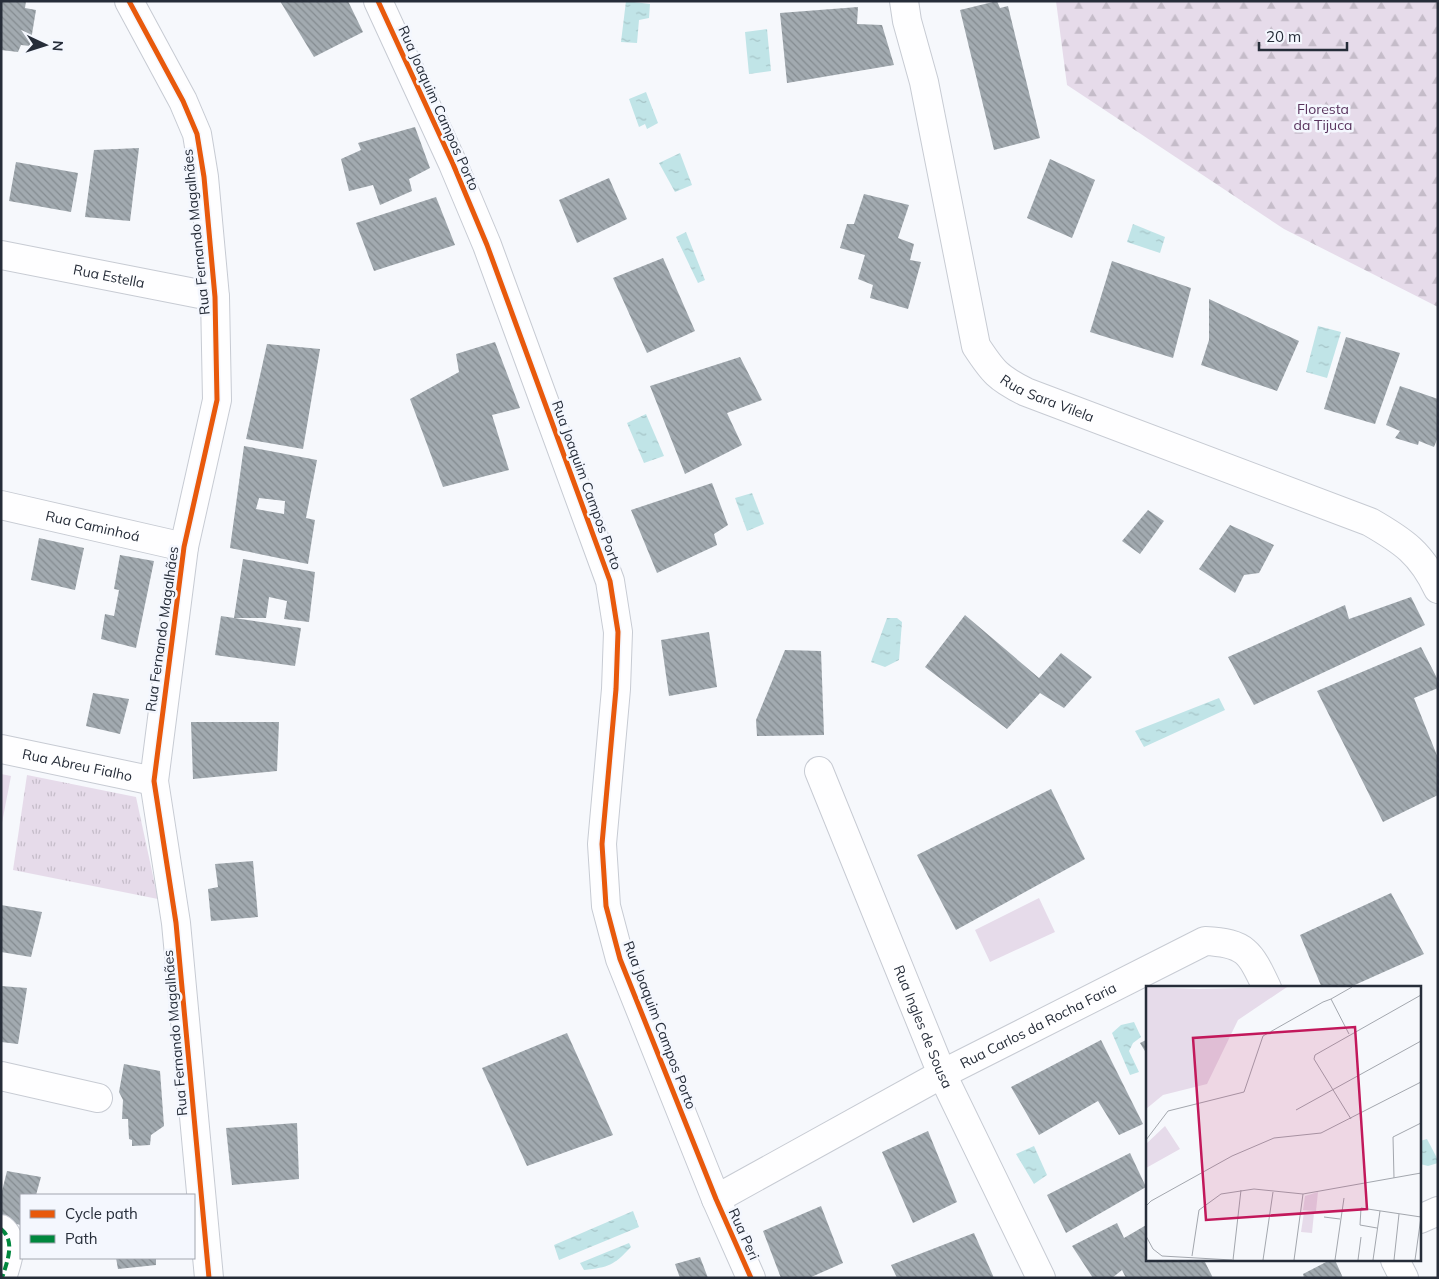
<svg xmlns="http://www.w3.org/2000/svg" width="1439" height="1279" viewBox="0 0 1439 1279" font-family="Mulish,sans-serif">
<style>
.grass{fill:url(#grass-tufts)}
.forest{fill:url(#forest-firs)}
.pitch{fill:#e6dbea}
.water{fill:url(#water-ripples)}
.building{fill:url(#building-back-hatch);fill-rule:evenodd}
.lines{fill:none;stroke-linecap:round;stroke-linejoin:round}
.street-casing{stroke:#c7cbd3;stroke-width:30}
.street{stroke:#fefeff;stroke-width:28}
.quiet{stroke:#00873e;stroke-width:4;stroke-dasharray:8 4;stroke-linecap:butt}
.cycleway-casing{stroke:#f4f7fe;stroke-width:8}
.cycleway{stroke:#e8590c;stroke-width:5}
.labels{text-anchor:middle;dominant-baseline:central;stroke-width:5;stroke-linejoin:round;paint-order:stroke}
.street-label{font-size:14px;fill:#262d39;stroke:#f4f7fe}
.park-label{font-size:14px;fill:#58335d;stroke:#f4f7fe}
.inset-road{fill:none;stroke:#a3a7ae;stroke-width:1}
.view{fill:#c2185b;fill-opacity:0.15;stroke:#c2185b;stroke-width:2.5}
.inset-edge{fill:none;stroke:#262d39;stroke-width:2.5}
</style>
<defs>
<pattern id="grass-tufts" width="24" height="20" patternUnits="userSpaceOnUse" patternTransform="scale(1.25)"><rect width="24" height="20" fill="#e6dbea"/><path d="M3 7l-1-3M5 7V3M7 7l1-3M15 17l-1-3M17 17v-4M19 17l1-3" fill="none" stroke="#c5bcc9"/></pattern>
<pattern id="forest-firs" width="22" height="20" patternUnits="userSpaceOnUse" patternTransform="scale(1.25)"><rect width="22" height="20" fill="#e6dbea"/><path d="M5 1l3.5 6h-7zM16 11l3.5 6h-7z" fill="#c5bcc9"/></pattern>
<pattern id="water-ripples" width="26" height="14" patternUnits="userSpaceOnUse" patternTransform="scale(1.25)"><rect width="26" height="14" fill="#c0e4e7"/><path d="M2 4q2-2 4 0t4 0M15 11q2-2 4 0t4 0" fill="none" stroke="#a5c4c7"/></pattern>
<pattern id="building-back-hatch" width="6" height="6" patternUnits="userSpaceOnUse" patternTransform="scale(1.25)"><rect width="6" height="6" fill="#a2aab0"/><path d="M-1 5l2 2M0 0l6 6M5-1l2 2" fill="none" stroke="#848b90"/></pattern>
</defs>
<rect width="100%" height="100%" fill="#f6f8fc"/>
<!-- grass -->
<polygon class="grass" points="27,775 136,797 158,899 13,870"/>
<!-- forest -->
<polygon class="forest" points="1056,1 1438,1 1438,307 1284,229 1067,85"/>
<!-- pitch -->
<g class="pitch">
<polygon points="1,774 11,776 1,828"/>
<polygon points="1039,898 1055,932 990,962 975,930"/>
</g>
<!-- water -->
<g class="water">
<polygon points="626,1 650,4 649,18 639,20 637,43 621,42"/>
<polygon points="767,29 771,71 749,74 745,32"/>
<polygon points="646,92 658,123 647,129 645,124 639,127 629,99"/>
<polygon points="680,153 692,185 675,192 659,163"/>
<polygon points="1133,224 1165,237 1160,253 1127,242"/>
<polygon points="686,232 705,280 698,283 676,237"/>
<polygon points="1318,326 1341,332 1327,378 1306,372"/>
<polygon points="646,414 664,456 644,463 627,423"/>
<polygon points="752,493 764,524 747,531 735,498"/>
<polygon points="887,618 897,618 902,622 899,660 885,667 871,662"/>
<polygon points="1219,698 1225,710 1144,747 1135,731"/>
<polygon points="1134,1022 1141,1037 1133,1043 1129,1051 1139,1072 1130,1075 1112,1033 1121,1025"/>
<polygon points="1427,1139 1438,1160 1438,1163 1428,1166 1420,1164 1420,1141"/>
<polygon points="1034,1146 1047,1175 1034,1184 1016,1154"/>
<polygon points="633,1211 639,1227 559,1260 554,1245"/>
<path d="M629,1243L631,1247C613,1266 609,1267 584,1270L580,1263Z"/>
</g>
<!-- building -->
<g class="building">
<polygon points="1,1 26,1 25,8 36,10 30,46 21,45 18,52 1,50"/>
<polygon points="280,1 348,1 363,32 314,57"/>
<polygon points="997,1 1000,8 1008,6 1040,138 994,150 960,10"/>
<polygon points="858,7 857,24 882,25 894,65 787,83 780,13"/>
<polygon points="415,127 430,168 409,179 412,191 380,205 373,185 349,191 341,159 361,150 358,143"/>
<polygon points="139,148 130,221 85,217 94,150"/>
<polygon points="1050,159 1095,180 1072,238 1027,218"/>
<polygon points="16,162 78,173 71,212 9,201"/>
<polygon points="609,178 627,219 577,243 559,200"/>
<polygon points="864,194 909,205 898,238 914,244 910,260 921,262 908,309 870,298 873,285 858,279 865,255 840,248 847,224 854,224"/>
<polygon points="436,197 455,245 374,271 356,223"/>
<polygon points="663,258 695,331 647,353 613,278"/>
<polygon points="1112,261 1191,288 1173,358 1090,332"/>
<polygon points="1209,299 1299,341 1277,391 1201,365 1209,340"/>
<polygon points="1346,337 1400,353 1375,424 1324,409"/>
<polygon points="495,342 520,408 492,415 509,470 443,487 410,399 459,372 456,354"/>
<polygon points="267,344 320,349 303,449 246,439"/>
<polygon points="740,357 762,400 727,413 742,445 685,474 650,386"/>
<polygon points="1400,386 1438,399 1438,437 1434,447 1419,441 1418,445 1395,438 1400,431 1386,425"/>
<path d="M244,446L317,460L306,518L315,520L308,564L230,548ZM259,498L285,501L284,514L256,509Z"/>
<polygon points="712,483 728,525 714,534 717,545 657,573 631,510"/>
<polygon points="1148,510 1164,521 1140,554 1122,541"/>
<polygon points="1230,525 1274,545 1259,573 1244,575 1235,593 1199,569"/>
<polygon points="39,538 84,548 75,590 31,580"/>
<polygon points="120,555 154,561 136,648 101,639 105,614 114,616 119,590 114,589"/>
<polygon points="243,559 315,572 309,622 284,619 287,601 269,597 266,618 234,618 301,628 295,666 215,655 221,616 234,618"/>
<polygon points="1411,597 1425,625 1254,705 1228,657 1345,605 1349,619"/>
<polygon points="965,615 1039,678 1061,653 1092,677 1064,708 1040,693 1007,729 925,667"/>
<polygon points="709,632 717,687 669,696 661,640"/>
<polygon points="1421,647 1438,680 1438,688 1414,698 1438,758 1438,795 1383,822 1317,691"/>
<polygon points="785,650 821,651 824,735 757,736 756,720"/>
<polygon points="93,693 129,699 120,734 86,726"/>
<polygon points="191,722 279,722 277,771 193,779"/>
<polygon points="1051,789 1085,859 956,930 917,855"/>
<polygon points="253,861 258,917 211,921 208,889 218,887 215,864"/>
<polygon points="1391,893 1424,954 1348,988 1322,988 1300,935"/>
<polygon points="1,905 42,912 31,957 1,952"/>
<polygon points="1,986 27,988 18,1044 1,1042"/>
<polygon points="567,1033 613,1135 527,1166 482,1068"/>
<polygon points="1148,1039 1148,1056 1140,1043"/>
<polygon points="1101,1040 1143,1124 1119,1135 1098,1101 1039,1135 1011,1087"/>
<polygon points="124,1064 160,1071 164,1126 151,1135 150,1145 132,1146 132,1140 129,1139 128,1119 122,1119 123,1100 119,1092"/>
<polygon points="297,1123 299,1179 232,1185 226,1128"/>
<polygon points="928,1131 957,1202 913,1223 882,1152"/>
<polygon points="1130,1153 1146,1187 1066,1233 1047,1195"/>
<polygon points="7,1171 41,1177 36,1195 21,1195 21,1225 1,1221 1,1195"/>
<polygon points="821,1206 843,1263 809,1278 781,1278 763,1231"/>
<polygon points="1117,1223 1124,1238 1148,1224 1148,1260 1204,1260 1213,1278 1126,1278 1122,1270 1112,1278 1093,1278 1072,1246"/>
<polygon points="974,1233 994,1278 897,1278 891,1265"/>
<polygon points="700,1257 708,1278 680,1278 675,1264"/>
<polygon points="116,1258 156,1258 156,1265 118,1269"/>
<polygon points="1330,1260 1335,1260 1343,1278 1304,1278 1303,1274"/>
</g>
<g class="lines">
<defs>
<g id="street">
<polyline points="129,1 183,101 197,134 204,177 215,297 217,400 184,547 154,781 176,923 209,1278"/>
<polyline points="378,1 453,164 487,245 610,581 618,632 616,689 602,844 606,906 620,959 716,1199 751,1278"/>
<path id="s1" d="M904,1L907,21L924,82L976,346C993,372 998,378 1026,392L1370,522C1403,541 1421,553 1438,589"/>
<path id="s2" d="M1,255L215,297"/>
<path id="s3" d="M1,505L184,547"/>
<path id="s4" d="M1,749L154,781"/>
<path id="s5" d="M819,771L942,1074L1041,1278"/>
<polyline points="1,1076 98,1098"/>
<path id="s6" d="M716,1199L942,1074L1205,941C1246,943 1250,952 1267,988"/>
<polyline points="1420,1219 1438,1211"/>
<path d="M1,1229C16,1241 7,1262 2,1278"/>
<polyline points="1395,1260 1404,1278"/>
</g>
</defs>
<!-- street casing -->
<use href="#street" class="street-casing"/>
<!-- street -->
<use href="#street" class="street"/>
<!-- quiet -->
<path class="quiet" d="M1,1229C16,1241 7,1262 2,1278"/>
<defs>
<g id="cycleway">
<polyline points="129,1 183,101 197,134 204,177 215,297 217,400 184,547 154,781 176,923 209,1278"/>
<polyline points="378,1 453,164 487,245 610,581 618,632 616,689 602,844 606,906 620,959 716,1199 751,1278"/>
</g>
</defs>
<!-- cycleway casing -->
<use href="#cycleway" class="cycleway-casing"/>
<!-- cycleway -->
<use href="#cycleway" class="cycleway"/>
</g>
<g class="labels">
<!-- street labels -->
<g class="street-label">
<text transform="translate(439 108) rotate(66)">Rua Joaquim Campos Porto</text>
<text transform="translate(196 232) rotate(-96)">Rua Fernando Magalhães</text>
<text stroke="none"><textPath href="#s2" startOffset="110">Rua Estella</textPath></text>
<text stroke="none"><textPath href="#s1" startOffset="444">Rua Sara Vilela</textPath></text>
<text transform="translate(587 485) rotate(70)">Rua Joaquim Campos Porto</text>
<text stroke="none"><textPath href="#s3" startOffset="94">Rua Caminhoá</textPath></text>
<text transform="translate(162 629) rotate(-82)">Rua Fernando Magalhães</text>
<text stroke="none"><textPath href="#s4" startOffset="78">Rua Abreu Fialho</textPath></text>
<text transform="translate(660 1025) rotate(69)">Rua Joaquim Campos Porto</text>
<text stroke="none"><textPath href="#s6" startOffset="366">Rua Carlos da Rocha Faria</textPath></text>
<text stroke="none"><textPath href="#s5" startOffset="276">Rua Ingles de Sousa</textPath></text>
<text transform="translate(175 1033) rotate(-95)">Rua Fernando Magalhães</text>
<text transform="translate(744 1234) rotate(66)">Rua Peri</text>
</g>
<!-- park labels -->
<g class="park-label">
<text x="1323" y="109">Floresta<tspan x="1323" dy="16">da Tijuca</tspan></text>
</g>
</g>
<!-- overview -->
<g transform="translate(1146 986)">
<rect width="275" height="275" fill="#f6f8fc"/>
<path d="M172,206L170,225L157,224L159,210Z" fill="#e6dbea"/>
<path d="M0,1L53,3L141,1L92,34L61,98L17,109L0,123ZM19,140L34,163L0,182V158Z" fill="#e6dbea"/>
<path d="M158,226L168,227L166,247L155,246Z" fill="#e6dbea"/>
<path class="inset-road" d="M185,13L206,1M150,124L275,55M205,133L168,73L169,69L275,9M0,154L22,125L98,106L117,50L177,16L185,13L203,48M248,192L247,151L275,137M0,220L5,215L86,170L128,152L175,147L275,96M178,231L194,233M231,242L214,239L215,222L275,231M0,250L7,263L16,270L86,274M46,270L53,224L75,208L108,203L157,208L275,187M87,274L95,204M117,274L127,206M148,274L157,208M189,274L198,212M212,274L215,251M227,274L234,225M248,274L253,228M269,274L275,231"/>
<path class="view" d="M209,41L221,223L60,234L47,52Z"/>
<rect width="275" height="275" class="inset-edge"/>
</g>
<!-- border -->
<rect width="1439" height="1279" fill="none" stroke="#262d39" stroke-width="5"/>
<!-- legend -->
<rect x="20" y="1194" width="175" height="65" fill="#f4f7fe" stroke="#a2a6af"/>
<rect x="30" y="1210" width="25" height="8" fill="#e8590c" stroke="#a2a6af"/>
<text x="65" y="1219" font-size="15" fill="#262d39">Cycle path</text>
<rect x="30" y="1235" width="25" height="8" fill="#00873e" stroke="#a2a6af"/>
<text x="65" y="1244" font-size="15" fill="#262d39">Path</text>
<!-- north arrow -->
<g transform="translate(45 45) rotate(94)" stroke="#f4f7fe" stroke-width="4" paint-order="stroke">
<path d="M0-4L9 19L0 12L-9 19Z" fill="#262d39"/>
<text y="-8" font-size="14" font-weight="bold" text-anchor="middle" fill="#262d39">N</text>
</g>
<!-- scale -->
<path d="M1259 42v8h88v-8" fill="none" stroke="#262d39" stroke-width="2.5"/>
<text x="1266" y="42" font-size="15" fill="#262d39" stroke="#f4f7fe" stroke-width="4" paint-order="stroke">20 m</text>
</svg>
